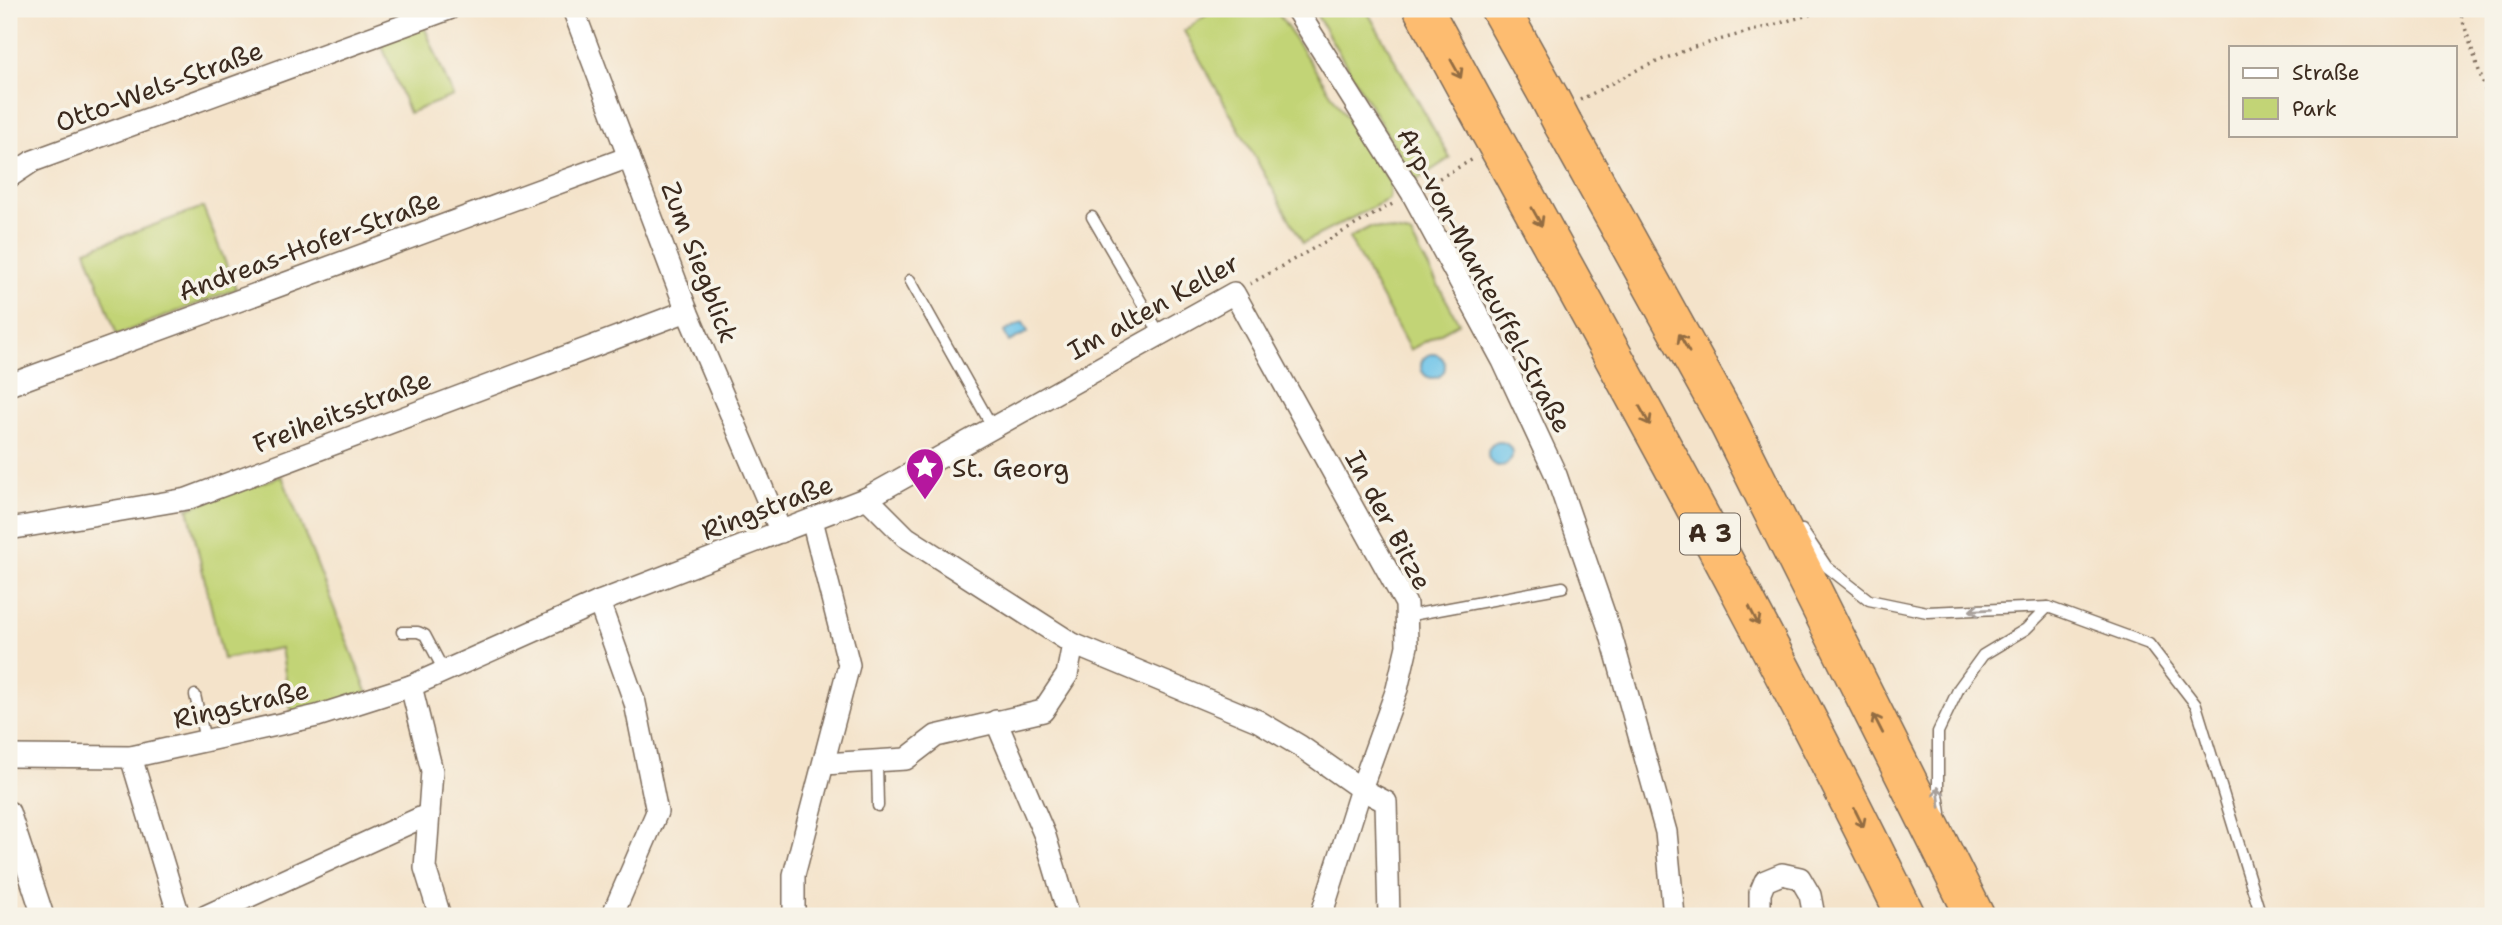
<svg xmlns="http://www.w3.org/2000/svg" width="2502" height="925" viewBox="0 0 2502 925" font-family="'Shantell Sans',sans-serif">
<style>
.green{fill:#c2d476;stroke:#7e7f4a;stroke-width:2}
.water{fill:#6bc3e9;stroke:#537684;stroke-width:2}
.lines{fill:none;stroke-linecap:round;stroke-linejoin:round}
.service-casing{stroke:#7c6b5a;stroke-width:13}
.minor-casing{stroke:#7c6b5a;stroke-width:24}
.motorway-casing{stroke:#7c6b5a;stroke-width:41}
.path{stroke:#7c6b5a;stroke-width:3.5;stroke-dasharray:2 5;stroke-linecap:butt}
.service{stroke:#fff;stroke-width:10}
.minor{stroke:#fff;stroke-width:21}
.motorway{stroke:#fdbc6f;stroke-width:38}
.motorway-bridge-casing{stroke:#7c6b5a;stroke-width:41;stroke-linecap:butt}
.motorway-bridge{stroke:#fdbc6f;stroke-width:38}
.oneway{stroke:#926c42}
.oneway2{stroke:#a79f9a}
.labels{text-anchor:middle;dominant-baseline:central;stroke-width:7;stroke-linejoin:round;paint-order:stroke}
.shield{fill:#f7f3e8;stroke:#73665b;stroke-width:2}
.shield-label{font-size:24px;font-weight:bold;fill:#3b2a1e}
.street-label{font-size:26px;fill:#3b2a1e;stroke:#f7f3e8}
.poi-label{font-size:26px;fill:#3b2a1e;stroke:#f7f3e8;text-anchor:start}
</style>
<rect width="100%" height="100%" fill="#f7f3e8"/>
<filter id="ink" filterUnits="userSpaceOnUse"><feTurbulence type="fractalNoise" baseFrequency=".0143" numOctaves="2"/><feDisplacementMap in="SourceGraphic" scale="14" xChannelSelector="R" yChannelSelector="G"/><feConvolveMatrix kernelMatrix="1 2 1 2 8 2 1 2 1" color-interpolation-filters="sRGB"/></filter>
<filter id="wash" filterUnits="userSpaceOnUse"><feTurbulence type="fractalNoise" baseFrequency=".00686" numOctaves="4" result="noise"/><feDisplacementMap in="SourceGraphic" scale="28" xChannelSelector="R" yChannelSelector="G"/><feGaussianBlur stdDeviation="1.57" result="paint"/><feColorMatrix in="noise" values="0 0 0 0 0 0 0 0 0 0 0 0 0 0 0 0 0 1.4 0 .05"/><feComposite in="paint" operator="in"/></filter>
<g filter="url(#wash)">
<rect width="100%" height="100%" fill="#f4e3ca"/>
<!-- green -->
<g class="green">
<polygon points="1215,9 1275,9 1390,183 1389,199 1303,243 1184,31"/>
<polygon points="1313,9 1366,9 1450,158 1415,181"/>
<polygon points="424,26 453,96 409,113 381,43"/>
<polygon points="203,207 236,289 117,335 86,250"/>
<polygon points="1370,227 1410,234 1459,323 1410,350 1349,238"/>
<polygon points="282,476 368,694 292,716 281,648 223,659 188,508"/>
</g>
<!-- water -->
<g class="water">
<polygon points="1023,322 1028,332 1009,342 1004,332"/>
<circle cx="1433" cy="366" r="12"/>
<circle cx="1500" cy="454" r="12"/>
</g>
</g>
<g filter="url(#ink)">
<g class="lines">
<defs>
<g id="service">
<polyline points="1092,217 1160,334"/>
<polyline points="910,280 993,428"/>
<polyline points="1802,530 1827,567 1869,600 1927,612 2048,607 2149,644 2196,705 2261,916"/>
<polyline points="1406,616 1563,587"/>
<polyline points="402,632 418,632 425,635 444,671"/>
<polyline points="195,695 205,740"/>
<polyline points="877,761 878,806"/>
<polyline points="1941,813 1938,794 1938,732 1959,688 1983,655 2026,629 2048,607"/>
</g>
<g id="minor">
<polyline points="573,9 687,311 781,532"/>
<polyline points="1296,9 1412,193 1503,361 1556,475 1609,628 1666,832 1674,916"/>
<polyline points="9,177 33,161 449,9"/>
<polyline points="9,385 629,157"/>
<polyline points="867,498 1234,293 1406,604 1407,646 1397,689 1361,789 1321,916"/>
<polyline points="9,529 187,499 687,311"/>
<polyline points="599,602 635,703 657,812 612,916"/>
<polyline points="411,686 432,771 425,868 440,916"/>
<polyline points="996,721 1045,836 1069,916"/>
<polyline points="9,756 131,757 317,716 411,686 599,602 867,498 906,537 1073,644 1258,721 1300,746 1361,789 1386,802 1389,916"/>
<polyline points="131,757 179,916"/>
<polyline points="824,764 906,759 936,736 1043,711 1067,675 1073,644"/>
<polyline points="9,812 43,916"/>
<polyline points="206,916 429,814"/>
<polyline points="794,916 794,875 849,665 812,520"/>
<polyline points="1760,916 1760,893 1765,881 1782,874 1800,878 1810,895 1814,916"/>
</g>
<g id="motorway">
<polyline points="1423,9 1489,130"/>
<polyline points="1500,9 1549,97"/>
<polyline points="1563,124 1729,424 1975,916"/>
<path d="M1504,157C1641,408 1781,658 1906,916"/>
</g>
</defs>
<!-- service casing -->
<use href="#service" class="service-casing"/>
<!-- minor casing -->
<use href="#minor" class="minor-casing"/>
<!-- motorway casing -->
<use href="#motorway" class="motorway-casing"/>
<!-- path -->
<g class="path">
<polyline points="2459,9 2493,114"/>
<polyline points="1580,100 1639,69 1694,47 1830,9"/>
<polyline points="1427,185 1475,158"/>
<polyline points="1250,284 1396,202"/>
</g>
<!-- service -->
<use href="#service" class="service"/>
<!-- minor -->
<use href="#minor" class="minor"/>
<!-- motorway -->
<use href="#motorway" class="motorway"/>
<defs>
<g id="motorway-bridge">
<polyline points="1549,97 1563,124"/>
<polyline points="1489,130 1504,157"/>
</g>
</defs>
<!-- motorway-bridge casing -->
<use href="#motorway-bridge" class="motorway-bridge-casing"/>
<!-- motorway-bridge -->
<use href="#motorway-bridge" class="motorway-bridge"/>
</g>
<!-- one-way arrows -->
<defs><path id="oneway-shaft" d="M-6 0H5M1.5-3L5.5 0L1.5 3" fill="none" stroke-width="1.6" stroke-linecap="round" stroke-linejoin="round" transform="scale(1.75)"/></defs>
<g class="oneway">
<use href="#oneway-shaft" transform="translate(1456 69) rotate(61)"/>
<use href="#oneway-shaft" transform="translate(1537 217) rotate(61)"/>
<use href="#oneway-shaft" transform="translate(1684 343) rotate(-119)"/>
<use href="#oneway-shaft" transform="translate(1645 416) rotate(61)"/>
<use href="#oneway-shaft" transform="translate(1754 616) rotate(63)"/>
<use href="#oneway-shaft" transform="translate(1878 724) rotate(-117)"/>
<use href="#oneway-shaft" transform="translate(1859 818) rotate(64)"/>
</g>
<g class="oneway2">
<use href="#oneway-shaft" transform="translate(1980 610) rotate(177)"/>
<use href="#oneway-shaft" transform="translate(1939 797) rotate(-96)"/>
</g>
</g>
<!-- icons -->
<defs>
<symbol id="sight-pin" viewBox="-11 -11 22 30"><path d="M0 17L-7.5 6A9.5 9.5 0 1 1 7.5 6Z" fill="#b5179e" stroke="#f7f3e8"/><path d="M0-6L1.8-2.2L6-1.7L2.9 1.2L3.7 5.4L0 3.3L-3.7 5.4L-2.9 1.2L-6-1.7L-1.8-2.2Z" fill="#fff"/></symbol>
</defs>
<g fill-rule="evenodd">
<use href="#sight-pin" x="903" y="445" width="44" height="60"/>
</g>
<g class="labels">
<!-- shield labels -->
<rect class="shield" x="1680" y="513.5" width="60" height="41" rx="5"/>
<g class="shield-label">
<text x="1710" y="534">A 3</text>
</g>
<!-- street labels -->
<g class="street-label">
<text transform="translate(159 86) rotate(-20)">Otto-Wels-Straße</text>
<text transform="translate(309 245) rotate(-20)">Andreas-Hofer-Straße</text>
<text transform="translate(700 262) rotate(69)">Zum Siegblick</text>
<text transform="translate(1485 280) rotate(62)">Arp-von-Manteuffel-Straße</text>
<text transform="translate(1153 306) rotate(-29)">Im alten Keller</text>
<text transform="translate(342 411) rotate(-21)">Freiheitsstraße</text>
<text transform="translate(767 507) rotate(-21)">Ringstraße</text>
<text transform="translate(1389 520) rotate(62)">In der Bitze</text>
<text transform="translate(241 704) rotate(-13)">Ringstraße</text>
</g>
<!-- poi labels -->
<g class="poi-label">
<text x="952" y="467">St. Georg</text>
</g>
</g>
<!-- margin -->
<rect width="2502" height="925" fill="none" stroke="#f7f3e8" stroke-width="35"/>
<!-- legend -->
<rect x="2229" y="46" width="228" height="91" fill="#f7f3e8" stroke="#aca397" stroke-width="2"/>
<rect x="2243" y="68" width="35" height="10" fill="#ffffff" stroke="#aca397" stroke-width="2"/>
<text x="2292" y="80" font-size="21" fill="#3b2a1e">Straße</text>
<rect x="2243" y="98" width="35" height="21" fill="#c2d476" stroke="#aca397" stroke-width="2"/>
<text x="2292" y="116" font-size="21" fill="#3b2a1e">Park</text>
</svg>
